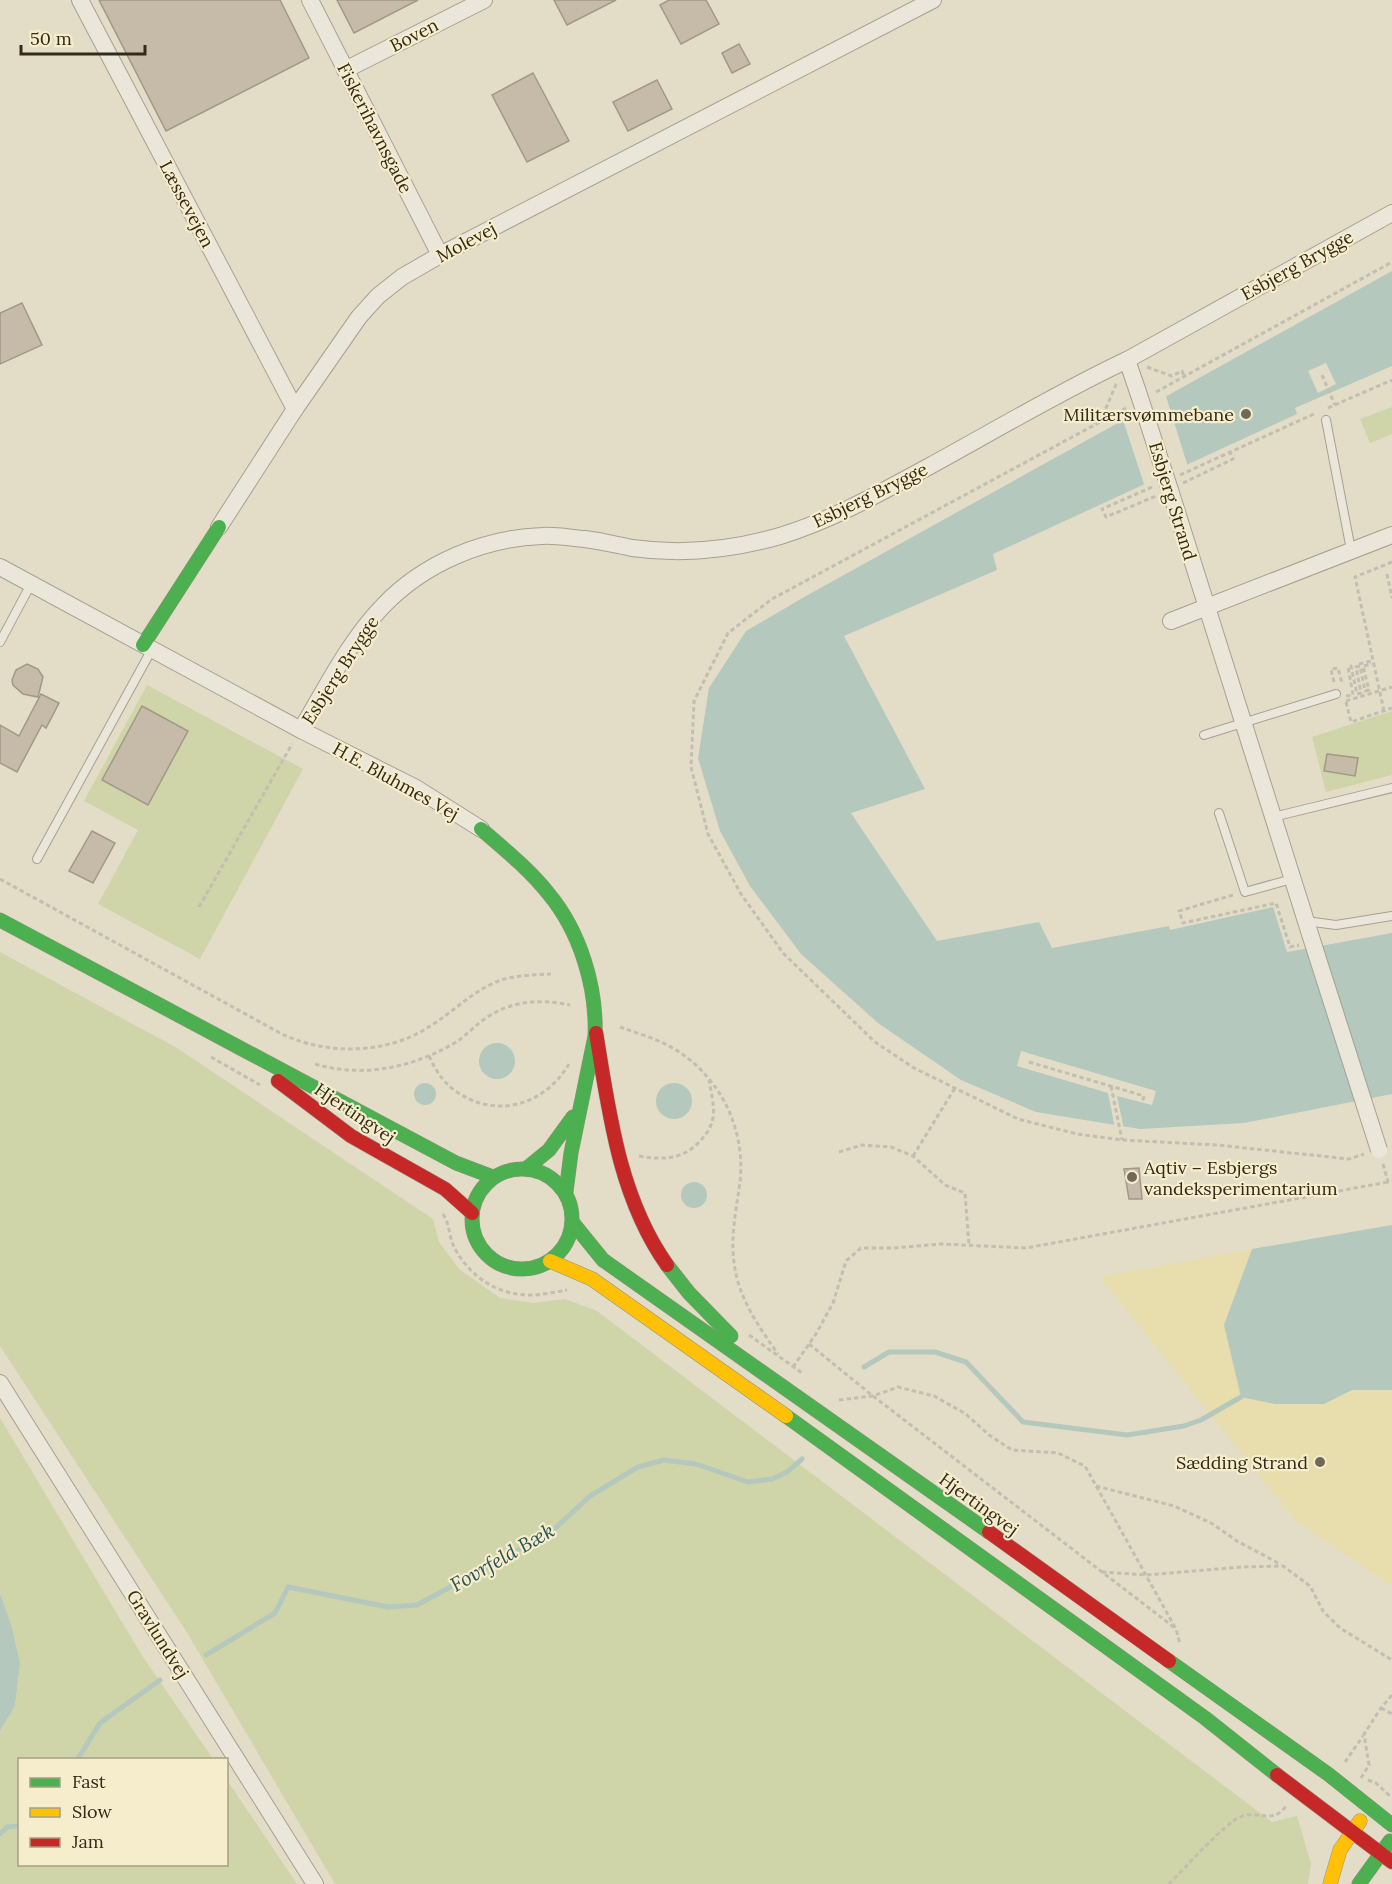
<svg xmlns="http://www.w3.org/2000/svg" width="1392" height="1884" viewBox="0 0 1392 1884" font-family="Lora,serif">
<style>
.green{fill:#cfd4a9}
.sand{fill:#e7ddad}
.water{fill:#b4c8bd}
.pier{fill:#e3ddc7}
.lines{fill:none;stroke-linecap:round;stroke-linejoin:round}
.stream{stroke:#b4c8bd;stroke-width:5}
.building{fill:#c6bba8;stroke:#a29887;stroke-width:1.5}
.lane-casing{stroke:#a6a091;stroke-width:10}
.street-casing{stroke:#a6a091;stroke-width:18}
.fast-casing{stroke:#979081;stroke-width:15}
.slow-casing{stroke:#979081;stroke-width:15}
.jam-casing{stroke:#979081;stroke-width:15}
.path{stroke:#c2beb1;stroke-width:3;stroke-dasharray:4.5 3;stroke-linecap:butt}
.lane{stroke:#eae6d9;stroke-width:8}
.street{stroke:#eae6d9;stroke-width:16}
.fast{stroke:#4caf50;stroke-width:14}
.slow{stroke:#ffc107;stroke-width:14}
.jam{stroke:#c62828;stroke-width:14}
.street-bridge-casing{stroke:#a6a091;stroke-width:18;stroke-linecap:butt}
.street-bridge{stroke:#eae6d9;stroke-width:16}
.poi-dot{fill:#716857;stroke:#f5edcb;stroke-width:2}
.labels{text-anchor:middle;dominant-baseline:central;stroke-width:4.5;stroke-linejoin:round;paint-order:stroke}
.street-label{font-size:18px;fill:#34291a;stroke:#f5edcb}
.poi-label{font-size:18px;fill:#34291a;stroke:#f5edcb;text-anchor:end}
.water-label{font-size:20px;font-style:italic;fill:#295354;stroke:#f5edcb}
</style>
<rect width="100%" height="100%" fill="#e3ddc7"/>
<!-- green -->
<g class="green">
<polygon points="1392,407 1392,434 1370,443 1360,419"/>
<polygon points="147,685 303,769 200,959 98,904 138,830 84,801"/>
<polygon points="1392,711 1392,775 1326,792 1312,737"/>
<polygon points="0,952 177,1048 433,1219 439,1242 459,1269 500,1298 533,1303 565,1299 597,1311 1272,1822 1297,1816 1311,1864 1308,1884 335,1884 186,1631 0,1346"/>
<polygon points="0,1418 141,1654 213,1759 20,1760 20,1864 226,1864 227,1780 297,1884 0,1884 0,1731 15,1706 20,1663 12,1627 0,1593"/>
</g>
<!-- sand -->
<polygon class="sand" points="1252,1249 1224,1325 1324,1404 1352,1390 1392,1390 1392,1586 1295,1520 1100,1277"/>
<!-- water -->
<g class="water">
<polygon points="1392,271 1392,366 1295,408 1297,414 993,554 997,570 844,636 925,789 851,813 937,941 1039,922 1052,948 1169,926 1170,930 1273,907 1287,952 1392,933 1392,1094 1244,1123 1140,1129 1036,1112 961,1080 878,1023 801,954 750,886 720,831 698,758 709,688 746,631 806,596"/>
<circle cx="497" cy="1061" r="18"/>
<circle cx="674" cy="1101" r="18"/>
<circle cx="425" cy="1094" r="11"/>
<circle cx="694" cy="1195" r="13"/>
<polygon points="1392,1225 1392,1390 1352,1390 1324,1404 1275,1404 1241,1397 1224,1325 1252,1249"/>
<polygon points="0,1593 12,1627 20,1663 15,1706 0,1731"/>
</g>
<!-- pier -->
<g class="pier">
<polygon points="1326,363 1336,384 1318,393 1308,371"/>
<polygon points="1165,393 1188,467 1145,487 1122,417"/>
<polygon points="1021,1051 1156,1091 1152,1105 1117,1096 1124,1129 1115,1128 1108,1093 1017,1066"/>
</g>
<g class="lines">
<!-- stream -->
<g class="stream">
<polyline points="864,1367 889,1352 935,1352 966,1362 1023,1422 1127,1435 1184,1426 1201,1420 1241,1397"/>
<polyline points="206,1655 275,1613 288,1587 388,1607 417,1605 550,1533 590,1496 638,1467 664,1460 696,1464 748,1482 772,1479 787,1472 802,1459"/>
<polyline points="77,1760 100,1723 160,1680"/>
<polyline points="0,1834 7,1827 20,1826"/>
</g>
</g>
<!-- building -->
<g class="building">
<polygon points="99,0 280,0 309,58 166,131"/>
<polygon points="337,0 418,0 354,33"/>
<polygon points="554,0 616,0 567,25"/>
<polygon points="669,0 706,0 719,24 681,44 660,5"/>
<polygon points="739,44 750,64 732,73 722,53"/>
<polygon points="533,73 569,141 527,162 492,95"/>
<polygon points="657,80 672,109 628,131 613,102"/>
<polygon points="22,303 42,345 0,364 0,313"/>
<polygon points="27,664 38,669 43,677 38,697 23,694 13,685 12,680 16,670"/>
<polygon points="41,694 59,703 46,728 42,725 17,772 0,763 0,725 19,736"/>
<polygon points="142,706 188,731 148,805 102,780"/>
<polygon points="1327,754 1358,758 1355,776 1324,771"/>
<polygon points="92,831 115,843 93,883 69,871"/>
<polygon points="1139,1168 1142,1199 1129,1199 1124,1169"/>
</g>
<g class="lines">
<defs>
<g id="lane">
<polyline points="1326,420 1351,550"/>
<polyline points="0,642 31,584"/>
<polyline points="1204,735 1336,694"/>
<polyline points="1219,813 1245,892 1292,879"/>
<polyline points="1273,817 1392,788"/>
<polyline points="37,859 152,649"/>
<polyline points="1306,921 1336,925 1392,916"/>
</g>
<g id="street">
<polyline points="80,0 295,409"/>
<polyline points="310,0 440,255"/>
<polyline points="345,70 484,0"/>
<polyline points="1127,360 1138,392"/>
<polyline points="1170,490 1310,934"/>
<polyline points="219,527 295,409 359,317 378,296 402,277 440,255 933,0"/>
<polyline points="0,567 301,730 416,788 481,829"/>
<polyline points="1171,621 1392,535"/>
<path d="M301,730C326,688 349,641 383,606C424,563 484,538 542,536C556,535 571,538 585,539C601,541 617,545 632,548C682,555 732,550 780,536C832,520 880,493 928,467C994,431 1059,392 1127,360L1392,213"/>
<polyline points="0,1383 315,1884"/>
</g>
<g id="fast">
<polyline points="143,645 219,527"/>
<path d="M481,829C504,849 529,869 548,893C580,931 597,987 595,1036L571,1153L566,1192"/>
<polyline points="0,920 456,1163 493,1177"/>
<polyline points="527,1168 549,1150 573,1117"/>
<circle cx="522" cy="1219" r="50"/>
<polyline points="573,1223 603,1260 989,1532"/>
<polyline points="667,1265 689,1293 731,1336"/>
<polyline points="786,1416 1205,1718 1277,1775"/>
<polyline points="1169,1661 1328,1774 1392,1825"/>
<polyline points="1359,1884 1390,1841"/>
</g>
<g id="slow">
<polyline points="550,1261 592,1279 786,1416"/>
<polyline points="1330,1884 1340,1850 1360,1821"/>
</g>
<g id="jam">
<path d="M596,1033C609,1112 619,1197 667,1265"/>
<polyline points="278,1081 351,1136 445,1189 472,1213"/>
<polyline points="989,1532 1169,1661"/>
<polyline points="1277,1775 1392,1862"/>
</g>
</defs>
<!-- lane casing -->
<use href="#lane" class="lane-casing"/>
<!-- street casing -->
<use href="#street" class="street-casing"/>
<!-- fast casing -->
<use href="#fast" class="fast-casing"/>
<!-- slow casing -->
<use href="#slow" class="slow-casing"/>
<!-- jam casing -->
<use href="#jam" class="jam-casing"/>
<!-- path -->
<g class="path">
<polyline points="1147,367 1172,376 1182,371 1184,376"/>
<polyline points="1322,375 1335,405"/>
<polyline points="1156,392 1392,262"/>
<polyline points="1126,408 772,599 728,633 694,701 691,767 708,834 741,894 783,953 875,1042 914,1068 1018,1119 1077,1134 1122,1140 1217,1145 1349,1159 1364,1154"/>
<polyline points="1328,408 1392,380"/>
<polyline points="1095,424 1093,419 1104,413 1117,382"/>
<polyline points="1180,475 1316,413"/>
<polyline points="1183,483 1233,459 1230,452"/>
<polyline points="1152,487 1102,509 1106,517 1156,496"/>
<polyline points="1387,574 1392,598"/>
<polyline points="1359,664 1372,661"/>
<polyline points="1334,682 1331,669 1338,668 1342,683"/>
<polyline points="1346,696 1353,695 1348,667 1351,666 1357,694 1361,693 1356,667 1360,666 1365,691 1369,690 1363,666 1372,664"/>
<polyline points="1346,701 1392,687"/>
<polyline points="1346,702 1351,722 1392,708"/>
<polyline points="1384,711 1355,577 1392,562"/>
<path d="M0,879L280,1033C324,1055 385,1055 427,1028C451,1014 470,993 496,982C512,975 533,975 551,974"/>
<polyline points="1233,895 1179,911 1183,923 1276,903 1290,947 1299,945"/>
<polyline points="199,907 292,744"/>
<path d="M620,1027C636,1033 655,1038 671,1047C719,1074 746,1128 740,1182C735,1217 728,1247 738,1282C746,1309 762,1331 778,1354"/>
<path d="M429,1056C435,1069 442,1081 454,1090C495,1120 544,1106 569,1064"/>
<polyline points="211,1057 260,1085"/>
<polyline points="1029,1062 1144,1096 1142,1103"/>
<path d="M315,1064C362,1078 411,1068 453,1044C465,1037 474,1026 486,1018C513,1000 539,999 570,1005"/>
<polyline points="1111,1086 1122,1140"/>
<polyline points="839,1152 862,1145 891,1147 913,1156 945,1185 965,1193 969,1245"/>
<path d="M639,1156C662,1160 683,1160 700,1141C705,1136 710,1129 712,1122C716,1109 711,1093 709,1080"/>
<polyline points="913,1156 955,1088"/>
<polyline points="1383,1164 1388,1182 1392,1181"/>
<path d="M443,1214C450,1225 449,1238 455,1249C471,1277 497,1295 530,1295C542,1295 555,1292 567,1290"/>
<polyline points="749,1335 802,1373"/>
<polyline points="809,1344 873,1396 1175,1628"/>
<polyline points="793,1367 816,1334 833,1303 846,1261 861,1248 894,1248 941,1244 1026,1248 1388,1182"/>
<polyline points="839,1400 873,1396 898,1387 934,1396 966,1414 989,1435 1012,1450 1058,1453 1085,1466 1176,1629 1180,1644"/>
<polyline points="1096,1486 1174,1506 1211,1523 1237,1541 1280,1564"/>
<polyline points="1102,1572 1146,1575 1242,1567 1283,1566 1310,1586 1323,1611 1340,1628 1392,1660"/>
<polyline points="1381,1708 1392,1714"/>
<polyline points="1345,1762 1363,1736"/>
<polyline points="1361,1778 1369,1765 1364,1734 1381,1708 1392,1695"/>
<polyline points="1368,1780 1376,1783 1391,1797"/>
<path d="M1169,1884C1184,1869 1224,1824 1240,1817C1259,1809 1272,1826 1287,1805"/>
</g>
<!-- lane -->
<use href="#lane" class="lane"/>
<!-- street -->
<use href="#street" class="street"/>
<!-- fast -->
<use href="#fast" class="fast"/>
<!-- slow -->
<use href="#slow" class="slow"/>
<!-- jam -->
<use href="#jam" class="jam"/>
<defs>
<g id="street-bridge">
<polyline points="1138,392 1170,490"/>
<polyline points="1310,934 1379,1150"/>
</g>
</defs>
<!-- street-bridge casing -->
<use href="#street-bridge" class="street-bridge-casing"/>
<!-- street-bridge -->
<use href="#street-bridge" class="street-bridge"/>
</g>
<!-- markers -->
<g class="poi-dot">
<circle cx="1246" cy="414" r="6"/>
<circle cx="1132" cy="1177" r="6"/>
<circle cx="1320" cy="1462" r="6"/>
</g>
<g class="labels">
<!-- street labels -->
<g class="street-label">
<text transform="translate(414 35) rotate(-27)">Boven</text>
<text transform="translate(375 128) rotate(63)">Fiskerihavnsgade</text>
<text transform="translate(187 204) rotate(62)">Læssevejen</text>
<text transform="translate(466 242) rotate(-28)">Molevej</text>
<text transform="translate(1297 265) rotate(-29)">Esbjerg Brygge</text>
<text transform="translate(870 495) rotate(-26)">Esbjerg Brygge</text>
<text transform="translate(1173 501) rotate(73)">Esbjerg Strand</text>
<text transform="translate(340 670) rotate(-57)">Esbjerg Brygge</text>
<text transform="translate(396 781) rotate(29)">H.E. Bluhmes Vej</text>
<text transform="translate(355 1113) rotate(34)">Hjertingvej</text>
<text transform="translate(979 1504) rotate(36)">Hjertingvej</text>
<text transform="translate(158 1634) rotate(58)">Gravlundvej</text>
</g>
<!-- poi labels -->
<g class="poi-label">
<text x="1234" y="414">Militærsvømmebane</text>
<text x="1144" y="1167" text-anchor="start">Aqtiv – Esbjergs<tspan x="1144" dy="21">vandeksperimentarium</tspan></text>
<text x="1308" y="1462">Sædding Strand</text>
</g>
<!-- water labels -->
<g class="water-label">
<text transform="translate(502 1557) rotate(-30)">Fovrfeld Bæk</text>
</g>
</g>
<!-- legend -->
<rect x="18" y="1758" width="210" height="108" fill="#f5edcb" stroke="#a89f84" stroke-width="1.5"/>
<rect x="30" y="1778" width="30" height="9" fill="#4caf50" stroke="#a89f84" stroke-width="1.5"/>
<text x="72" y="1788" font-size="18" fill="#34291a">Fast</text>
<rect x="30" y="1808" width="30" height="9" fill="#ffc107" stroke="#a89f84" stroke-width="1.5"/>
<text x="72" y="1818" font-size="18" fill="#34291a">Slow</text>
<rect x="30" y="1838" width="30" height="9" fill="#c62828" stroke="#a89f84" stroke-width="1.5"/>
<text x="72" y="1848" font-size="18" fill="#34291a">Jam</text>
<!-- scale -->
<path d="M21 45v9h124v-9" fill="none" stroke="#34291a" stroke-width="3"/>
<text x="30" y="45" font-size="18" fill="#34291a" stroke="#f5edcb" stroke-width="4.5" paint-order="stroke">50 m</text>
</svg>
